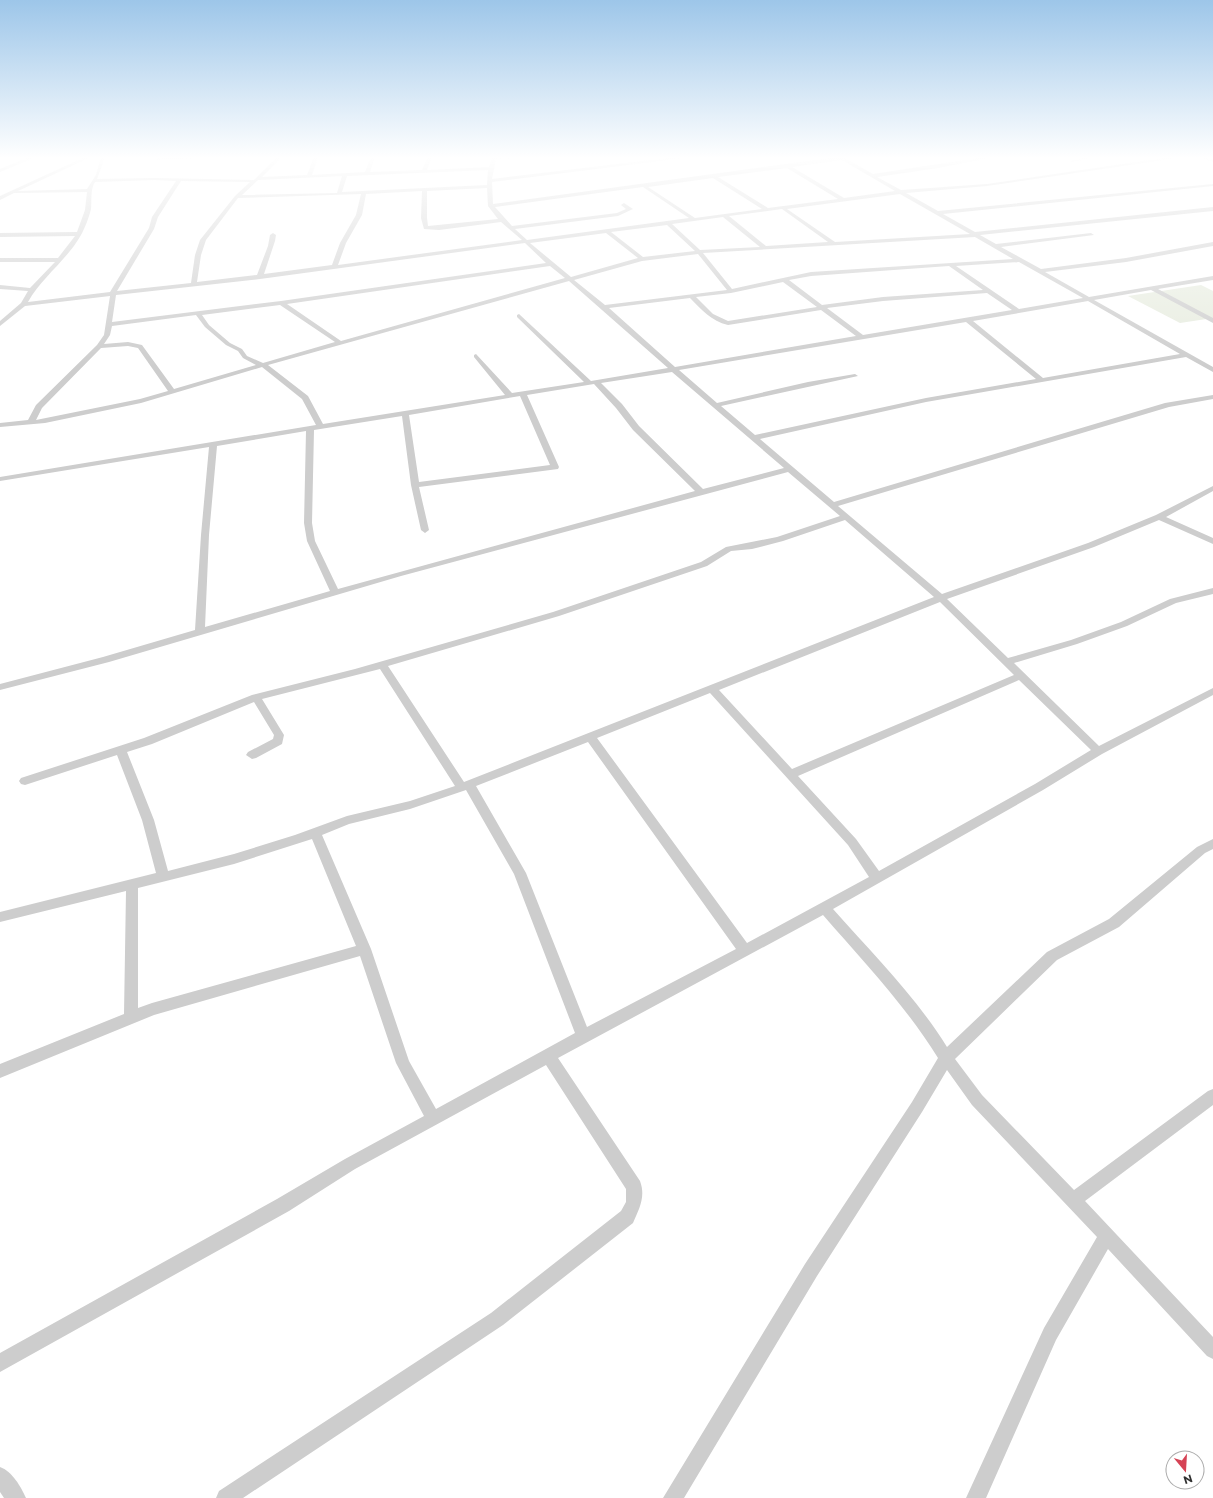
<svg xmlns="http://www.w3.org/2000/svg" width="1213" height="1498" viewBox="0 0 1213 1498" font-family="Montserrat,sans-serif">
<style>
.green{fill:#e7ecdf}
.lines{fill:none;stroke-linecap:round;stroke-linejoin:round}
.minor{fill:#cdcdcd;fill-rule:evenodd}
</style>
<rect width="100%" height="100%" fill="#fff"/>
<!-- green -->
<polygon class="green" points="1201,285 1213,291 1213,318 1180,323 1128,296"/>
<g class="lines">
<!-- minor -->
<g class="minor">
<polygon points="29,157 36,157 0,172 0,169"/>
<path d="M85,157H91L18,191L87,189L96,175L101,157H105L97,179L154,178L254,180L277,157H282L262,177L307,175L314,157H318L312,175L365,172L371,157H375L370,172L422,170L428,157H432L427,170L489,167L492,157H532L496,159L492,179L676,157H692L492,182L493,204L837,157H843L873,174L984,157H995L938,168L877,177L901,190L987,184L1170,157H1184L987,186L906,193L938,211L1213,184V186L943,214L975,232L1213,207V211L980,235L996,244L1091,233L1094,235L1001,247L1041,269L1126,258L1213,242V246L1126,262L1045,272L1089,297L1213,276V280L1158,289L1213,318V323L1151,290L1094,300L1213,367V372L1186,357L926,402L760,439L834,502L1165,403L1213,395V399L1169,407L838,506L942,594L1088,543L1156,515L1213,486V491L1166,517L1213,538V544L1159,520L1094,547L947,599L1008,658L1071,640L1121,622L1170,599L1213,588V594L1176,603L1127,626L1077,644L1014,663L1099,746L1213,688V695L1102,754L1043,790L833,909C873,954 916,997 947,1047L1047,952L1109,919L1197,847L1213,839V849L1205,853L1119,927L1057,960L955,1059L982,1095L1074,1190L1208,1091L1213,1089V1105L1085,1201L1213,1337V1359L1207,1356L1108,1249L1056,1340L986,1498H966L1044,1328L1097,1237L972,1105L947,1070L922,1112L817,1276L684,1498H663L805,1264L912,1102L938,1058C906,1006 863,961 823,915L558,1058L640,1181C646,1197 639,1209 633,1223L503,1325L243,1498H216L219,1491L491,1313L621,1211L626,1202V1189L546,1065L355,1169L289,1211L0,1372V1353L277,1199L345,1159L424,1116L396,1063L360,956L154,1015L0,1078V1064L124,1014L126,891L0,922V912L156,873L142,820L117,755L25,785L21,784L19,781L21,778L144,738L252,695L355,669L553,612L701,562L726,547L777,537L840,516L788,472L401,576L109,662L0,690V684L103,657L195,630L201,535L209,447L0,481V477L316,425L302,399L262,367L141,403L45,423L0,427V423L28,420L36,405L97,345L104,335L110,296L25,306L0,326V321L21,303L28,291L0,289V285L30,288L55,262H0V258H58L75,236L0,237V233L77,232L85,210L87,192L14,193L0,200V196ZM842,160L895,191L844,198L792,167ZM787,168L838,199L768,208L718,177ZM488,170L487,185L342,192L347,176ZM342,176L337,193L242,195L258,180ZM713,178L762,209L695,218L648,187ZM154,180L176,181L152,217L149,228L110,292L28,302C42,277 67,260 81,235C85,228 89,217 91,209C92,200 90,190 95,182ZM181,181L250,182L235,196L200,240L195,255L191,283L117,291L154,229L158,217ZM643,187L689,218L527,240L515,229L618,216L633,209L624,203L621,205L626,209L617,213L512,226L495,207ZM487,188L488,206L498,219L428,226L427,218V191ZM422,191L421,218L424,229L439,230L501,222L522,240L338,265L346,243L362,215L366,194ZM361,194L356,215L340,243L332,265L264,274L275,241L276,235L273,233L270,235L268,246L257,275L197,282L201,255L206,240L238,198ZM900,194L970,234L835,242L787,209ZM782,209L828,242L766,246L729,216ZM723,217L760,247L700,250L672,224ZM667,225L695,251L643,257L611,232ZM606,233L638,258L571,277L530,243ZM975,237L1013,259L811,272L732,289L703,253ZM525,243L546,263L281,301L112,322L116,295L260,279ZM698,254L727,290L605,305L574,280L642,261ZM1019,262L1083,298L1019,309L956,266ZM550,266L565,278L341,341L287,304ZM949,266L983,290L883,297L822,305L789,280L811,276ZM569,281L668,368L591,381L519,314L517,315V317L584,382L512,393L476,354L474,355V357L505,395L323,424L308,396L268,365ZM783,282L817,307L728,321L713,314L696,297L731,293ZM987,293L1012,310L863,335L827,308L883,301ZM690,298C702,310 711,321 728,325L821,310L856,336L675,367L609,308ZM1088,301L1180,354L1043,378L973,321ZM280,305L335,342L263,363L247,356L242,349L230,343L209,325L202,315ZM196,315L205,327L226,345L238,351L243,358L256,365L174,389L142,345L128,342L104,344L110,335L112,326ZM966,322L1036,379L926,398L755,435L721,406L858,376L855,374L808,382L717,403L679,370ZM128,346L138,348L168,391L140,399L36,420L42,408L101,348ZM672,372L784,468L703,489L639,426L622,404L601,383ZM594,384L616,408L633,430L695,491L338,589L315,541L312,523L314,430L402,416L411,485L421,530L425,533L429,530L419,487L558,469L559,467L527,395ZM520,396L550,465L419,482L409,415ZM306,431L304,523L307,541L330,591L205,627L209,535L217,446ZM845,520L934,597L464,782L388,666L559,616L707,566L731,551L752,549L783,541ZM940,602L1014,675L792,769L719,690ZM380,669L455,786L410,801L347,816L295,835L234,854L168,871L154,820L127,752L152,744L254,702L274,735L273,739L248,752L246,755L252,759L256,758L282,744L284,735L262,699ZM1019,680L1091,750L1035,784L879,871L856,839L798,776ZM710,693L848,845L869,877L747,943L597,738ZM588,742L736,949L587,1027L526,873L476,786ZM466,790L514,874L575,1033L436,1109L409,1061L371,949L322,835L349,824L410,809ZM312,839L356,946L152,1003L138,1008V888L234,864Z"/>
<polygon points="168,157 226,157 157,160 155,159"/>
<polygon points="1087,157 1093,158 1072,162 1070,161"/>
<polygon points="1202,157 1213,159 1213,162 1202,158"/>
<path d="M0,1467C12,1471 21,1487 26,1498H4L0,1492Z"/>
</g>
</g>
<!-- sky -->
<linearGradient id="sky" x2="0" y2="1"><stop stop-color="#9dc6e9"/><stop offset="0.43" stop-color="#fff"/><stop offset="1" stop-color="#fff" stop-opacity="0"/></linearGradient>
<rect width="1213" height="367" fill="url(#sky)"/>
<!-- north arrow -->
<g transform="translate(1185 1470) rotate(162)"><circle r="19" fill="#ffffff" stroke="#acacac"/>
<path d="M0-3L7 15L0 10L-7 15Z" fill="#d64355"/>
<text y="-6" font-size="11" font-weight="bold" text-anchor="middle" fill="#303030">N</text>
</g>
</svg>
